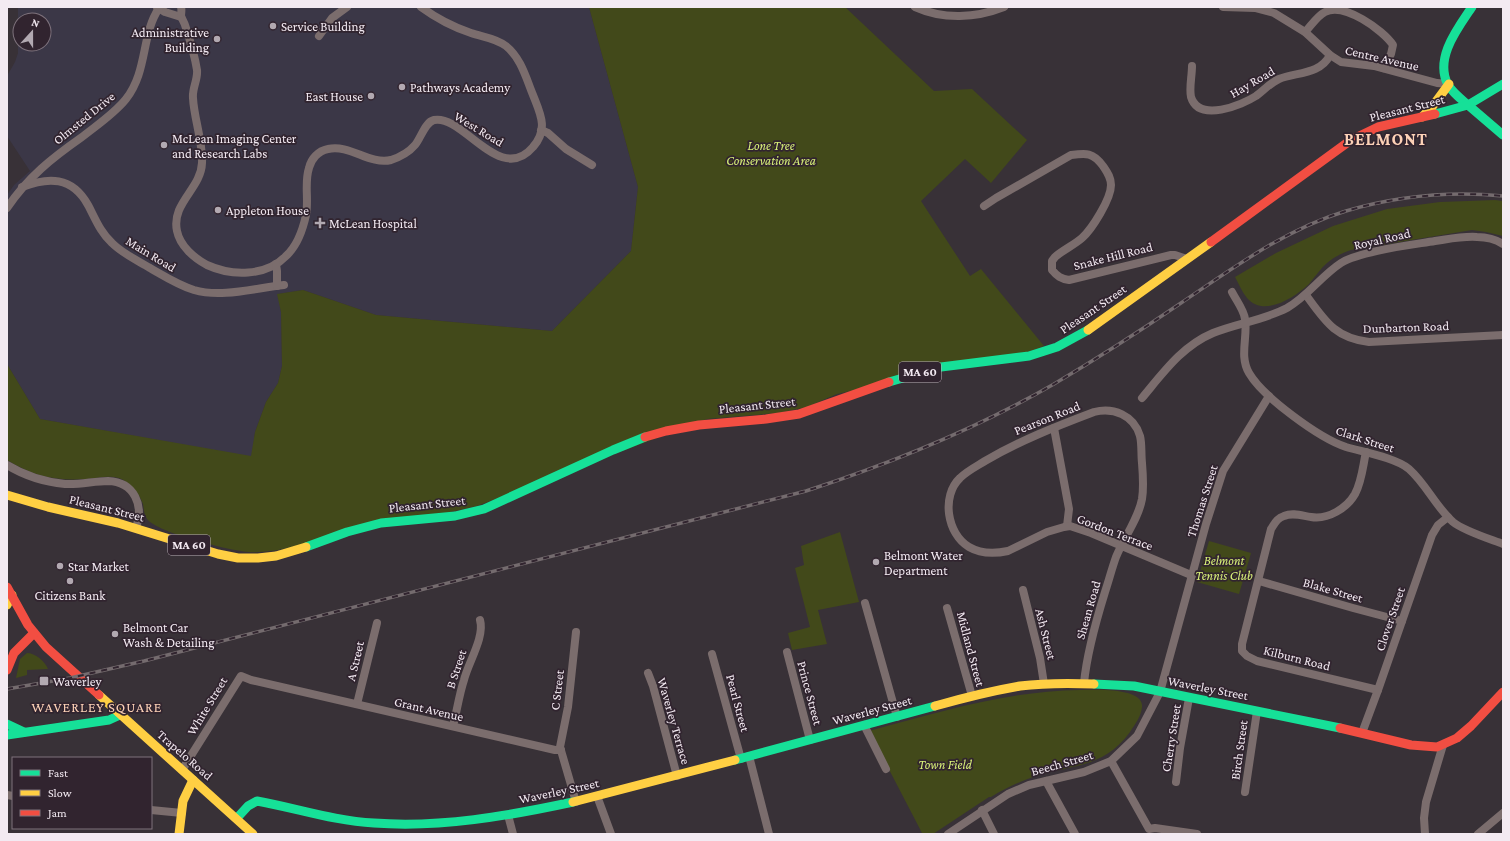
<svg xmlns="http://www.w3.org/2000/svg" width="1510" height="841" viewBox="0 0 1510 841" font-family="'Crimson Pro',serif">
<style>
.medical{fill:#3b3747;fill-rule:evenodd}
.green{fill:#42491a}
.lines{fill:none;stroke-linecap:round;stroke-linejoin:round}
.street{stroke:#7b6d6d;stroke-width:8}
.fast{stroke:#16e098;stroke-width:9}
.slow{stroke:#ffcf43;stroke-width:9}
.jam{stroke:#f24e42;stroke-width:9}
.rail-casing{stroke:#746b6e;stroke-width:3.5}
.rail{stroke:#31242f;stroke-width:2;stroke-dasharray:6;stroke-linecap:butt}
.poi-dot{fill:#b2a9b1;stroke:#31242f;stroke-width:1.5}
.labels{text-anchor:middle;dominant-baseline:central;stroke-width:3.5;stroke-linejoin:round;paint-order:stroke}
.shield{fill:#31242f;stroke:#b9afb8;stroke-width:1}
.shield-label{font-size:12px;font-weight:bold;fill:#f3eaf2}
.poi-label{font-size:13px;fill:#f3eaf2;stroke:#31242f;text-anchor:start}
.street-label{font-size:13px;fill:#f3eaf2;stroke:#31242f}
.park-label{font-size:13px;font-style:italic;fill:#d8f178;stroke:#31242f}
.neighbourhood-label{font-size:14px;letter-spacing:1px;fill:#fdd2b7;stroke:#31242f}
.district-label{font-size:17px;font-weight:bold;letter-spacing:1px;fill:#fdd2b7;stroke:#31242f}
</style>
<rect width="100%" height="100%" fill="#383137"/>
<!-- medical -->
<path class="medical" d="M18,7H589L638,187L631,251L552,331L376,315L303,290L278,294L281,312L282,366L278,383L266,402L255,432L252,457L40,419L7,364V195L14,185L30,171L7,136V76L15,62L18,53ZM20,20H44V44H20Z"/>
<!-- green -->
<g class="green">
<path d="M589,7H845L934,91L972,89L1027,140L991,183L965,159L921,201L970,276L981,269L1044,346L1031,351L837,394L807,407L778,413L707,419L477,506L278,550C268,551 258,553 248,552C228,550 158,533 147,519C144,514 144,510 143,504C139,493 130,482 119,478C108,475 97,478 86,479C55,481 33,476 7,460V364L40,419L251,456L255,432L266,402L278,383L282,366L281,312L277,294L303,290L376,315L552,331L631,251L638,187Z"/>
<path d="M1495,200L1503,201V236L1486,232L1472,230L1351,250C1342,253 1334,257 1327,263C1320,269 1315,277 1309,284C1295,297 1264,318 1247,298C1242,292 1239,284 1235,277L1276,253L1333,226L1387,209L1440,202Z"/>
<polygon points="840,532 859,602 818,610 827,644 792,650 788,633 810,627 795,568 804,565 801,546"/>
<polygon points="1209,541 1251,553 1239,594 1197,582"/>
<path d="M27,653C35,653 45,661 48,669L27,670V675L16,678L20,659Z"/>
<path d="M1080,690C1093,690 1144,687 1142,707C1141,717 1135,724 1130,732C1103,769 1072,764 1033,777C1018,782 1004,789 991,797H989L933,834H920L922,833L869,731C940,712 1006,691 1080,690Z"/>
</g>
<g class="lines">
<!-- street -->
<g class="street">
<polyline points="157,7 165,12 181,17"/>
<path d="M181,7C182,10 181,13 181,16C182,19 184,22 185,25C189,37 195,57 197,70C198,80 192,88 193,98C194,119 203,141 202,163C201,189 171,203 177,231C180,246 194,258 207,265C231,276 266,277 286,256C297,246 303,229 306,215C309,199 304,183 309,168C311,159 318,151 328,149C350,144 369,165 391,160C400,157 409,152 415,145C421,138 425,122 434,120C463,114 500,186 533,147C549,129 540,113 533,95C526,78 521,58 506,46C496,38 483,37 471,33C453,27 436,18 421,7"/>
<path d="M915,7C944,20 976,18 1004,7"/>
<polyline points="1223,7 1255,8 1274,13 1305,32 1330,55 1341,62 1374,66 1437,83 1449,84"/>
<path d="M1305,32C1311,26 1317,16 1325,12C1344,2 1383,30 1393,45L1391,54L1383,68"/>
<polyline points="319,36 332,18 347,7"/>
<path d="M1192,66C1192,76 1189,88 1191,97C1199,123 1242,105 1256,96C1264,90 1270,83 1279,79C1296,72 1320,75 1330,55"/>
<polyline points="541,130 548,133 566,149 592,165"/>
<path d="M22,187C48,177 72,176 88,205C95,218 100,232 112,243C123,254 137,260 150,268C164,276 178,285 194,290C222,298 255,288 284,285"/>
<path d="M984,206L996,198L1071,155C1086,153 1093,152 1103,166C1107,172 1111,177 1111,185C1111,199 1092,229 1082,238C1074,245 1063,250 1055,257L1052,261V270C1057,276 1061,279 1069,280L1171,255H1175L1187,259"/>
<path d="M7,208C28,177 52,158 82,137C97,125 114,114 126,99C148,71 141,35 159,8"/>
<polyline points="276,264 277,271 277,286"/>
<path d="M1232,292C1236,300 1244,310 1245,319C1248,337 1239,356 1249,373C1263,397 1319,438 1346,447C1363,452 1396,458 1409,469C1426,484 1436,507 1453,522C1464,531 1490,539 1503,544"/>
<path d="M1306,295C1325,321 1335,338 1369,342L1503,335"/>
<path d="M1142,398C1163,373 1182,346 1213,333C1238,323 1264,320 1287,308C1308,296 1321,276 1341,263C1360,251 1411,245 1435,241C1449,239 1463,236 1477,237C1486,237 1495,239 1503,244"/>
<polyline points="1054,428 1069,509 1067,526"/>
<path d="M1366,452C1363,465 1362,481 1355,494C1347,508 1328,520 1311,517C1303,516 1293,512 1284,516C1277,518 1275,523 1271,529L1242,644V651L1247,656L1257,661L1378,690"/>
<path d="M7,465C25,476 45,482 65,484C80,485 94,481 108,481C135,482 144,506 136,528"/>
<polyline points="1259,581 1353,608 1402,621"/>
<polyline points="1023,590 1040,658 1044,684"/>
<polyline points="865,603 897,717"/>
<polyline points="947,608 972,696"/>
<polyline points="576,632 568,707 560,747 576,802"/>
<polyline points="787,652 810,740"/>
<polyline points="712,654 741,759"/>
<polyline points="648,673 653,686 677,776"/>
<path d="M1084,683C1087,652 1096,621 1105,592C1109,580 1112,568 1116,557C1124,537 1138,520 1142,499C1144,487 1143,475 1142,463C1141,454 1142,444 1140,436C1134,415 1113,407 1094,412C1057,426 1019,441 985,461C977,466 967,471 960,478C941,496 947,534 969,547C981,554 994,554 1008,551L1047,532L1064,527L1070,526L1091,533L1191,575"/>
<polyline points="357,704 377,623"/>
<polyline points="864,725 886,769"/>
<path d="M453,726C457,711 459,695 464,680C468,663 485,637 480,620"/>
<polyline points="1362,733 1378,690 1432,535 1438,525 1448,517"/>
<polyline points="749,756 769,834"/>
<polyline points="1111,761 1149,829 1155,828 1197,834"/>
<polyline points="182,770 241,676 251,680 555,750 561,750"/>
<polyline points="1046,781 1075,834"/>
<polyline points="1176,782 1180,748 1189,698"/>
<polyline points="1245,792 1257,711"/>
<polyline points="7,795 13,796"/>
<polyline points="597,796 611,834"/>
<polyline points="151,810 182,813"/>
<polyline points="982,810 994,834"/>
<polyline points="508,815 513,834"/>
<polyline points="948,834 1008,794 1029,785 1084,772 1111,761 1137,736 1160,692 1206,524 1223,471 1269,396"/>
<polyline points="1425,834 1424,818 1426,802 1443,745"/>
<polyline points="1478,834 1503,813"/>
</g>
<!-- fast -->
<g class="fast">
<path d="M1468,105C1461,99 1453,93 1448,85C1434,58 1458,28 1472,7"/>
<polyline points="1468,105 1503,135"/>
<polyline points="1435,114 1468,105 1503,84"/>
<polyline points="889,382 941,367 1029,356 1057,347 1088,330"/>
<polyline points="306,547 347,532 381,523 455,516 484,509 613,450 645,437"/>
<polyline points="1094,684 1134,686 1340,728"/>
<polyline points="7,724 24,732"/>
<polyline points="7,735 109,720 120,715"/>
<polyline points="735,760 935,706"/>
<path d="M237,818L248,806L257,801C296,808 334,821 374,823C440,828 508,816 573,802"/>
</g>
<!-- slow -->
<g class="slow">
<polyline points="1422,117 1432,107 1449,84"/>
<polyline points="1088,330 1211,242"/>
<polyline points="7,495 48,507 118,523 218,554 238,558 258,558 276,556 306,547"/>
<polyline points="7,605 12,595"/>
<polyline points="99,695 253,834"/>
<path d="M935,706C963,698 991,691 1020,686C1044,683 1069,683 1094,684"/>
<polyline points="573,802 735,760"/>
<polyline points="179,834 183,801 193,780"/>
</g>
<!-- jam -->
<g class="jam">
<polyline points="1211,242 1351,140 1378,127 1435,114"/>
<polyline points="645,437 666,431 699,425 766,419 799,414 889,382"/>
<polyline points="7,587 28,625 46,647 99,695"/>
<polyline points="7,670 14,653 34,633"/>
<polyline points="1340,728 1411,745 1437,747 1457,738 1471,726 1503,692"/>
</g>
<defs>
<path id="rail" d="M7,689L70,678L144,661L806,491C892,463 976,429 1054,384C1098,358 1140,331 1181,303C1233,268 1286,229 1346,211C1397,196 1451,191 1503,196"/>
</defs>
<!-- rail casing -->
<use href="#rail" class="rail-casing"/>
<!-- rail -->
<use href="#rail" class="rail"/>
</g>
<!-- markers -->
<g class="poi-dot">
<circle cx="273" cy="26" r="4"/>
<circle cx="217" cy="39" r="4"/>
<circle cx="402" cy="87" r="4"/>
<circle cx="371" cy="96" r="4"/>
<circle cx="164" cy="145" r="4"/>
<circle cx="218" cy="210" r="4"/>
<path d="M318 217h4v4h4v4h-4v4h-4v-4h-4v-4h4z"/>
<circle cx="876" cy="562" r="4"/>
<circle cx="60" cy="566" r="4"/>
<circle cx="70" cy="581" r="4"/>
<circle cx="115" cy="634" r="4"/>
<rect x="39" y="676" width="10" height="10" rx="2"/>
</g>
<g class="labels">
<!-- shield labels -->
<g class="shield">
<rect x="899" y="362" width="42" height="20" rx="3"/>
<rect x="168" y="535" width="42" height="20" rx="3"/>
</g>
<g class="shield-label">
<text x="920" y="372">MA 60</text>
<text x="189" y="545">MA 60</text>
</g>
<!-- poi labels -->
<g class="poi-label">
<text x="281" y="26">Service Building</text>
<text x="209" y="32" text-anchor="end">Administrative<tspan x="209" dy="15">Building</tspan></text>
<text x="410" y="87">Pathways Academy</text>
<text x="363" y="96" text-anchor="end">East House</text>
<text x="172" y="138">McLean Imaging Center<tspan x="172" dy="15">and Research Labs</tspan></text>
<text x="226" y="210">Appleton House</text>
<text x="329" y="223">McLean Hospital</text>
<text x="884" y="555">Belmont Water<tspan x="884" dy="15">Department</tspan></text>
<text x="68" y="566">Star Market</text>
<text x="70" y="595" text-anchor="middle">Citizens Bank</text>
<text x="123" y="627">Belmont Car<tspan x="123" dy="15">Wash &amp; Detailing</tspan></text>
<text x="53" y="681">Waverley</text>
</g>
<!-- street labels -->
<g class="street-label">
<text transform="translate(1382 58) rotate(13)">Centre Avenue</text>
<text transform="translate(1252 82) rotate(-30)">Hay Road</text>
<text transform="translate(1407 108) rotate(-14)">Pleasant Street</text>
<text transform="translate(84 118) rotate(-39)">Olmsted Drive</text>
<text transform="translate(479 129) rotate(31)">West Road</text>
<text transform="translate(1382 239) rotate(-13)">Royal Road</text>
<text transform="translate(151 254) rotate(31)">Main Road</text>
<text transform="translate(1113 256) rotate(-14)">Snake Hill Road</text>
<text transform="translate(1093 309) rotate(-34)">Pleasant Street</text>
<text transform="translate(1406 327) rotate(-2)">Dunbarton Road</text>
<text transform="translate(757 405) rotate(-6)">Pleasant Street</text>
<text transform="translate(1047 418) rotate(-22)">Pearson Road</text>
<text transform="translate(1365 439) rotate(18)">Clark Street</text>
<text transform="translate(1202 501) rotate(-72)">Thomas Street</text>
<text transform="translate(427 504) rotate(-6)">Pleasant Street</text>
<text transform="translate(107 508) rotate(14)">Pleasant Street</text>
<text transform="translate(1115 532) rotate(21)">Gordon Terrace</text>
<text transform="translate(1333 590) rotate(16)">Blake Street</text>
<text transform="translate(1088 610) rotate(-74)">Shean Road</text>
<text transform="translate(1390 619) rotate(-71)">Clover Street</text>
<text transform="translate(1046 634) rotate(76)">Ash Street</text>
<text transform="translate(971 649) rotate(75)">Midland Street</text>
<text transform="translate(1297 658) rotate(14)">Kilburn Road</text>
<text transform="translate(355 661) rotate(-77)">A Street</text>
<text transform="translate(456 669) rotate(-72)">B Street</text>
<text transform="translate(1208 688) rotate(11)">Waverley Street</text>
<text transform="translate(557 690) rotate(-83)">C Street</text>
<text transform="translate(810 693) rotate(75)">Prince Street</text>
<text transform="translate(738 703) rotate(75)">Pearl Street</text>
<text transform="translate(207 706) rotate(-59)">White Street</text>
<text transform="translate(429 709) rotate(13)">Grant Avenue</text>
<text transform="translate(872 710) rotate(-15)">Waverley Street</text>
<text transform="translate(674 721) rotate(74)">Waverley Terrace</text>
<text transform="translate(1171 738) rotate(-81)">Cherry Street</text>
<text transform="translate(1239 750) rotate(-82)">Birch Street</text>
<text transform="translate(185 755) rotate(41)">Trapelo Road</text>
<text transform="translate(1062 763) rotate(-16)">Beech Street</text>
<text transform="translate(559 791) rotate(-12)">Waverley Street</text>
</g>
<!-- park labels -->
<g class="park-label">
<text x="771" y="145">Lone Tree<tspan x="771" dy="15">Conservation Area</tspan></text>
<text x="1224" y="560">Belmont<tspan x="1224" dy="15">Tennis Club</tspan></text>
<text x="945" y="764">Town Field</text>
</g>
<!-- neighbourhood labels -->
<g class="neighbourhood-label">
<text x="97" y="707">WAVERLEY SQUARE</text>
</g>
<!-- district labels -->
<g class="district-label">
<text x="1386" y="139">BELMONT</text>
</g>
</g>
<!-- border -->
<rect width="1510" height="841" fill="none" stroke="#f3eaf2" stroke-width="16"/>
<!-- legend -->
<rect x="12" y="757" width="140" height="72" fill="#31242f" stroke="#7f737d"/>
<rect x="20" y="770" width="20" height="6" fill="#16e098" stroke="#7f737d"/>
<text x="48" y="777" font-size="12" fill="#f3eaf2">Fast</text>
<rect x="20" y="790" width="20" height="6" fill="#ffcf43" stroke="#7f737d"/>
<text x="48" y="797" font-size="12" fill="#f3eaf2">Slow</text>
<rect x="20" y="810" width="20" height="6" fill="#f24e42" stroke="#7f737d"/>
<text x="48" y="817" font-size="12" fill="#f3eaf2">Jam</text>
<!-- north arrow -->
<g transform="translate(32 32) rotate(21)"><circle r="19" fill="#31242f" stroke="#7f737d"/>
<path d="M0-3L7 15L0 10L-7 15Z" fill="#b2a9b1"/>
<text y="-6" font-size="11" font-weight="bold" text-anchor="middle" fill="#f3eaf2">N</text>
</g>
</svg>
